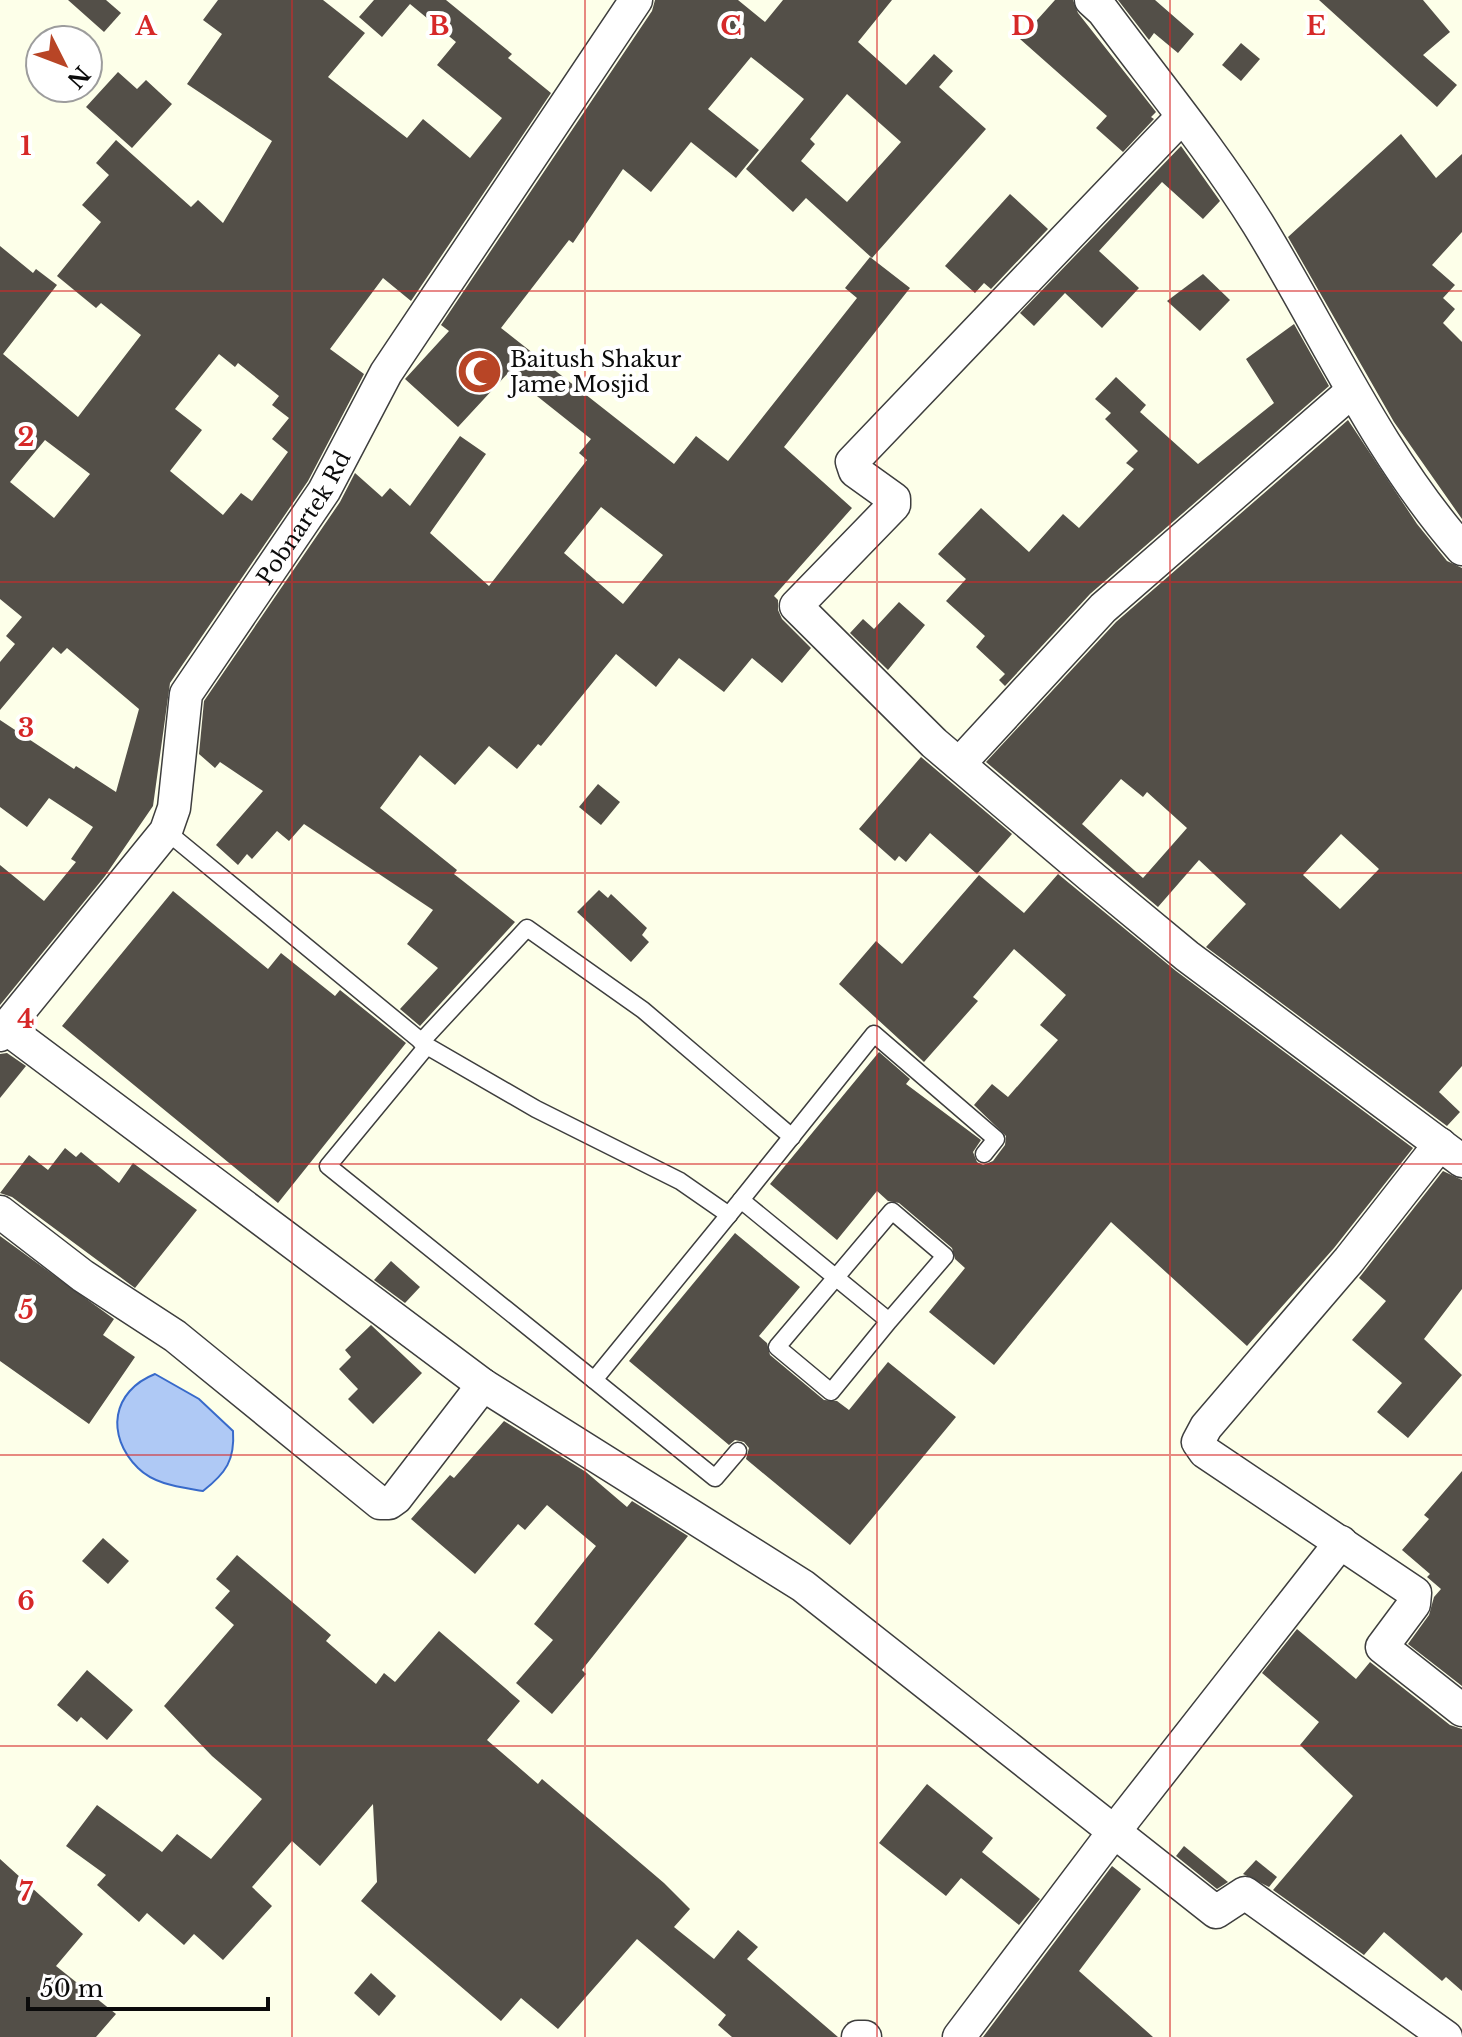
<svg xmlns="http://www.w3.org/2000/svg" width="1462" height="2037" viewBox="0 0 1462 2037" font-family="'Libre Baskerville',serif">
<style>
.water{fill:#afc9f5;stroke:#386aca;stroke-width:2}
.building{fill:#534f48;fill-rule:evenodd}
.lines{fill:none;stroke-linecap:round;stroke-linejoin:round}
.service-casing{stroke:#3e3e3e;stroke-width:19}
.minor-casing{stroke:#3e3e3e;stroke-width:35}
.service{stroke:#fff;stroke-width:16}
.minor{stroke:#fff;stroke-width:32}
.grid{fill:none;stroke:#d62828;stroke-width:2;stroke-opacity:0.55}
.labels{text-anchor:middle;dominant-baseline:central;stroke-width:8;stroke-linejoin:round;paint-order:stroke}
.poi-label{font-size:22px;fill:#0b0b0b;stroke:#fff;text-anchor:start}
.street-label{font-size:22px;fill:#0b0b0b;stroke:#fff}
.grid-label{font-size:26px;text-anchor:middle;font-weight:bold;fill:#d62828;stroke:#fff;stroke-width:8;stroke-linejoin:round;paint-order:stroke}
</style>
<rect width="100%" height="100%" fill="#fdffe9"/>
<!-- water -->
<path class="water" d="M155,1374L199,1399L233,1431C235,1460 226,1473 203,1491C181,1487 155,1485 138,1468C105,1435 112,1391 155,1374Z"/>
<!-- building -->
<g class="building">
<polygon points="68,0 106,0 121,13 104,32"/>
<path d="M218,0H323L365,33L328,77L407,138L423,119L470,158L502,118L437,65L456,42L410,4L382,37L359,17L374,0H446L512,54L508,58L551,93L411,301L383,278L330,349L364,374L308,481L170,683L153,806L105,876L0,1005V865L44,901L76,862L71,859L93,827L49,798L27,827L0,807V720L74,769L76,766L116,792L139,709L67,648L61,654L53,647L0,710V662L15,644L6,636L22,617L0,599V246L33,273L36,269L57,285L3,354L78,417L141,335L101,303L96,308L57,276L101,222L82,205L109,175L96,163L116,140L191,207L198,200L223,223L272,141L187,84L222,34L203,20ZM219,354L235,367L238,363L279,396L272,405L289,418L272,439L288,452L252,501L241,493L223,515L170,471L202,430L175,409ZM45,440L90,474L54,518L10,482Z"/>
<path d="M655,0H738L765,22L783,0H892L858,42L906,85L934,54L953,71L939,87L986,129L872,258L806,198L793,212L746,169L804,99L751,57L708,109L759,150L736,178L691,142L651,192L623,169L573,243L569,240L501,328L674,464L696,436L728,461L857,298L845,288L870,257L910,288L784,447L852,508L774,596L778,600V610L782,619L811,648L782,683L752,658L724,692L679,658L656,687L616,654L541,746L538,744L517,769L489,746L455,785L420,755L380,808L457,870L454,874L515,922L420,1026L400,1009L438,968L407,944L433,910L304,824L289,841L277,831L252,859L247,854L238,865L216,845L263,791L220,762L215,768L199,754L204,701L340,502L355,473L382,497L390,488L410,506L460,436L486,454L430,533L489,586L587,460L579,453L591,439L508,373L458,427L405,379L449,331L441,325L652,11ZM847,94L901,142L847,202L801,161L815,144L810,139ZM601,507L663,555L623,604L564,553Z"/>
<polygon points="1055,0 1073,0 1078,13 1156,112 1151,117 1154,119 1123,152 1096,128 1107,116 1020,39"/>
<polygon points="1118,0 1155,0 1194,34 1178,53 1154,33 1149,40"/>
<polygon points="1319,0 1423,0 1450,32 1423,55 1457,85 1437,107"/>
<polygon points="1241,43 1260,59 1241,81 1222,65"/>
<polygon points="118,72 137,89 146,80 172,104 132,148 86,107"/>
<polygon points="1401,134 1436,178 1462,154 1462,232 1432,265 1455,285 1443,298 1455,309 1443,323 1462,342 1462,519 1394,422 1288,237"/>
<polygon points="1181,146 1220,201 1203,219 1162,182 1099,251 1139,288 1102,328 1065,293 1034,326 1020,313"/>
<polygon points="1010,194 1048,229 991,289 984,283 975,293 945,266"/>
<polygon points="1203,274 1230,300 1200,331 1167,301"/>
<polygon points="1294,324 1329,386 1090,594 1005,686 999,680 1005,674 976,647 985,636 946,601 966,579 938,554 981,508 1029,552 1063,514 1079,528 1134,469 1126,463 1138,451 1105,419 1111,413 1095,399 1116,377 1146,405 1140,412 1198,464 1274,403 1246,359"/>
<path d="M1348,420L1417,524L1447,561L1462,568V1066L1439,1092L1460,1112L1447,1126L1206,947L1246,904L1199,860L1158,907L986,762L1116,622ZM1121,779L1143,797L1147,792L1187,828L1143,878L1082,824ZM1341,834L1379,869L1340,909L1303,875Z"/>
<polygon points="899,602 925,625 888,670 850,633 863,619 874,629"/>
<polygon points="921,757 1012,834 977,874 930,833 906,862 899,856 895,861 859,829"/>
<polygon points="598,784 620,802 601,825 579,807"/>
<polygon points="1058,874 1176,971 1413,1148 1334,1248 1247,1346 1111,1222 994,1365 929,1312 965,1268 955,1259 952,1248 899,1203 888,1201 877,1191 837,1240 770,1184 879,1052 910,1079 906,1084 981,1140 973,1152 977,1162 983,1165 993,1161 1005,1145 1006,1136 974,1105 992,1084 1008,1097 1058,1040 1040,1025 1066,995 1014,949 973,997 978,1001 924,1062 839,984 876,941 902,964 979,875 1024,913"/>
<polygon points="599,890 608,898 611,894 647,928 642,935 649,942 631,962 577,912"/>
<polygon points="173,891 268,969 281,953 335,996 340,990 406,1043 278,1203 62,1026"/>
<polygon points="7,1053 26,1066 0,1098 0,1054"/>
<polygon points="65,1148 76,1157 81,1152 119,1183 133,1163 197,1210 135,1288 12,1197 0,1193 29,1155 48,1170"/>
<polygon points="1443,1171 1462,1180 1462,1289 1424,1339 1462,1375 1408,1438 1377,1412 1402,1383 1352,1340 1386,1301 1359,1278"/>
<polygon points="735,1233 800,1287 759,1336 767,1343 770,1355 824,1400 837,1401 849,1410 888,1362 956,1417 850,1545 746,1459 749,1448 744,1442 735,1440 729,1445 629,1361"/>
<polygon points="0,1236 114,1319 103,1335 135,1357 89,1424 0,1361"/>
<polygon points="391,1261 420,1287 405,1303 374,1280"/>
<polygon points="371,1325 422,1373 373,1424 348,1399 358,1389 339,1369 351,1357 345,1350"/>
<polygon points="504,1421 586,1472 627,1507 632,1501 688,1536 582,1670 586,1674 552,1714 516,1683 553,1640 534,1624 596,1546 547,1505 525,1530 518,1524 475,1574 411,1519 450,1475 454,1478"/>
<polygon points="1462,1471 1462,1686 1408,1644 1429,1615 1434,1597 1441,1589 1427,1577 1430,1574 1402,1550 1429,1519 1424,1515"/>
<polygon points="103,1538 129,1561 108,1584 82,1561"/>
<polygon points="237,1555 331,1635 326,1641 376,1684 384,1673 395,1682 439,1631 520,1701 487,1740 538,1784 542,1779 664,1883 690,1909 674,1927 714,1959 738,1930 758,1947 747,1959 838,2037 732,2037 718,2025 726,2015 637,1939 558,2029 521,1998 501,2021 361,1901 377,1882 373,1804 320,1866 292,1841 252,1887 272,1906 223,1960 194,1934 184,1945 147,1913 139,1922 97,1885 106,1875 66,1846 97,1805 162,1852 177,1834 211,1859 262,1799 212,1756 164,1706 234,1625 215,1608 230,1591 216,1579"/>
<polygon points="1297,1629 1356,1679 1370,1662 1450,1725 1462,1729 1462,1991 1446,1977 1442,1981 1384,1932 1364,1955 1273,1890 1353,1796 1300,1745 1319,1722 1262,1673"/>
<polygon points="87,1670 133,1710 107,1740 81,1717 77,1722 57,1705"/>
<polygon points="927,1784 993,1838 982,1852 1040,1899 1019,1925 961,1878 946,1896 879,1843"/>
<polygon points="1184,1846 1228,1882 1217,1889 1176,1856"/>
<polygon points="0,1859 83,1934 56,1966 116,2014 96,2037 0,2037"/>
<polygon points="1256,1860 1277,1877 1269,1887 1243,1874"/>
<polygon points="1112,1866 1141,1889 1079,1971 1153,2037 983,2037"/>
<polygon points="371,1973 396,1996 379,2016 354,1993"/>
</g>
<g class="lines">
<defs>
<g id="service">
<polyline points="166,831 427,1046 328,1166 594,1380 741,1200 889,1321 831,1392 777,1347 892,1211 945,1256 889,1321"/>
<polyline points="421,1042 527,928 643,1010 792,1137"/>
<polyline points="427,1046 536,1109 680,1181 729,1215"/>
<polyline points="741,1200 874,1034 996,1139 984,1154"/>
<polyline points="594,1380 715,1478 738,1451"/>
</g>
<g id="minor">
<path d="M1091,0L1103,11C1155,81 1212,150 1258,224C1325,333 1377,452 1462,549"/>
<polyline points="1181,118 852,462 855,471 894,499 894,505 796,606 934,743 1094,879 1187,956 1462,1161"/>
<polyline points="959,764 1103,608 1351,392"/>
<polyline points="6,1028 483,1385 803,1586 1216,1912 1245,1893 1446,2037"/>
<path id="s1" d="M0,1035L166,831L174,808L186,694L324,491L386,373L636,0"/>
<polyline points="1440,1144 1349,1260 1206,1427 1198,1442 1205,1452 1415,1593 1414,1604 1382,1647 1462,1710"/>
<polyline points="0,1212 83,1276 175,1336 380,1503 389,1503 396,1498 483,1385"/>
<polyline points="858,2037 865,2037"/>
<polyline points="959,2037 1113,1833 1341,1542"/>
</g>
</defs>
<!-- service casing -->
<use href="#service" class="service-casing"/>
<!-- minor casing -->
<use href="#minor" class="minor-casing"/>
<!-- service -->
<use href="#service" class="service"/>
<!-- minor -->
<use href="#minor" class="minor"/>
</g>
<!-- grid -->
<path class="grid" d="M292,0V2037M585,0V2037M877,0V2037M1170,0V2037M0,291H1462M0,582H1462M0,873H1462M0,1164H1462M0,1455H1462M0,1746H1462"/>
<!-- icons -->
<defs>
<symbol id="mosque-disc" viewBox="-11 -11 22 22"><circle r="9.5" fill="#b84526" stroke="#fff"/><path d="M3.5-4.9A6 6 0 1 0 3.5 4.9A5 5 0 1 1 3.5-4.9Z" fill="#fff"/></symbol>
</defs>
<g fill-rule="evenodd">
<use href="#mosque-disc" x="454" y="346" width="51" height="51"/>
</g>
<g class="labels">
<!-- poi labels -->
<g class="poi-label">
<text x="510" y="359">Baitush Shakur<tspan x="510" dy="25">Jame Mosjid</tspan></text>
</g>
<!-- street labels -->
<g class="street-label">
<text stroke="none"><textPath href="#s1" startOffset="614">Pobnartek Rd</textPath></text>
</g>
</g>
<g class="grid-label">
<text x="146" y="35">A</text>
<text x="439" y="35">B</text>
<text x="731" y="35">C</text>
<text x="1023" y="35">D</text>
<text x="1316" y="35">E</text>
<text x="26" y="155">1</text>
<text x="26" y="446">2</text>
<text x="26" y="737">3</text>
<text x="26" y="1028">4</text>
<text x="26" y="1319">5</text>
<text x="26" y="1610">6</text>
<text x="26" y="1901">7</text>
</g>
<!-- north arrow -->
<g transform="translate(64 64) rotate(132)"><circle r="38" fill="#ffffff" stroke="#9d9d9d" stroke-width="2"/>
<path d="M0-6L14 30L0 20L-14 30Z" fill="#b84526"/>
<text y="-12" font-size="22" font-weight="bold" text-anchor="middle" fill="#0b0b0b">N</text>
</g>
<!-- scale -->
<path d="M28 1997v12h240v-12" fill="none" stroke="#0b0b0b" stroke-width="4"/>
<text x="40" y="1997" font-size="24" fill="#0b0b0b" stroke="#ffffff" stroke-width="6" paint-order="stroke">50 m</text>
</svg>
